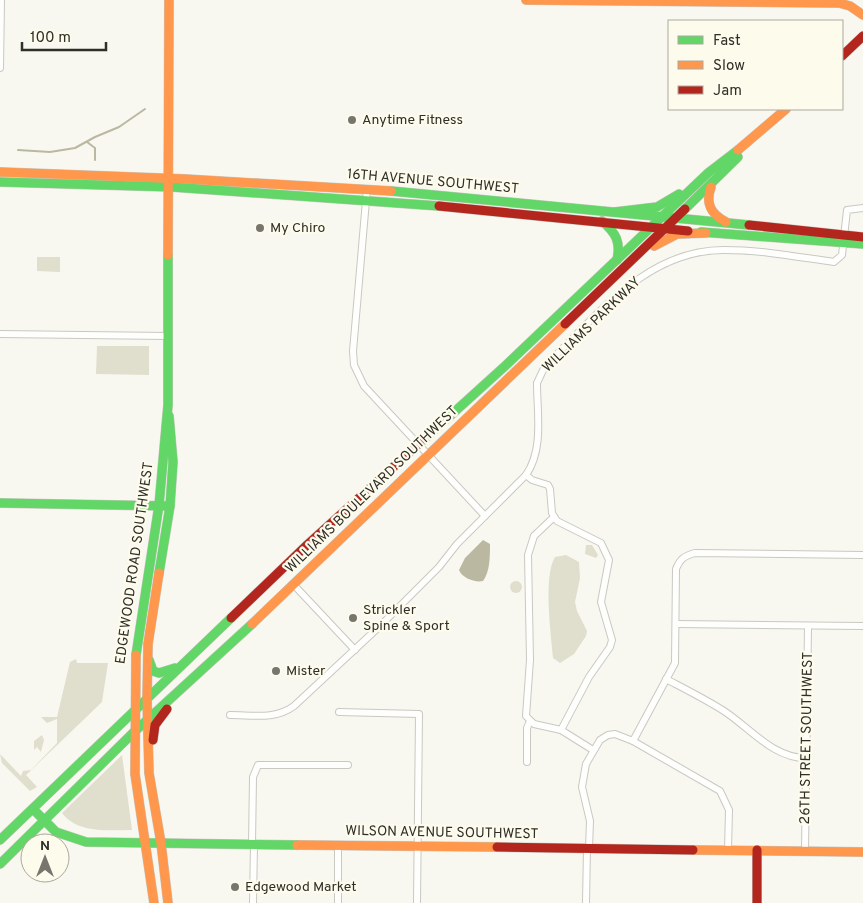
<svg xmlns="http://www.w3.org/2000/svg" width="863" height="903" viewBox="0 0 863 903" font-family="Overpass,sans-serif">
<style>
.green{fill:#e0decc}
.water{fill:#bbb8a1}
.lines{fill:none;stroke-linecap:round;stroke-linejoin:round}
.stream{stroke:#bbb8a1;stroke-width:2}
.street-casing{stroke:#c9c8c2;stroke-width:8}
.fast-casing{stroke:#c9c8c2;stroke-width:10}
.slow-casing{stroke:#c9c8c2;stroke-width:10}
.jam-casing{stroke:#c9c8c2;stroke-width:10}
.street{stroke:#fefefd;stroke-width:6}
.fast{stroke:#63d668;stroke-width:9}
.slow{stroke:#ff974d;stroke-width:9}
.jam{stroke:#b3261e;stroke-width:9}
.poi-dot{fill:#76756e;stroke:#fdfbec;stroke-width:2}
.labels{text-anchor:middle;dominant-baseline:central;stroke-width:4.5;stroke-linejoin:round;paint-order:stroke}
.poi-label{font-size:14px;fill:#2f2e28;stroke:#fdfbec;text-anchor:start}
.street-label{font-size:14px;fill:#2f2e28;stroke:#fdfbec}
</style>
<rect width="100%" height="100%" fill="#f9f8f0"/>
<!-- green -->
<g class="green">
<polygon points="37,257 60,257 60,272 37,271"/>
<polygon points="97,346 149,346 149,375 96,374"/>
<polygon points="586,545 592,545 598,555 596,558 585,554"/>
<path d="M566,555L579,562L580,578L575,602L577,611L587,631L586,636L574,654L560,663L553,658C551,633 543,577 555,557Z"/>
<circle cx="516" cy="587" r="6"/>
<polygon points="76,659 77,663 108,663 102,702 26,775 37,787 30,791 2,763 0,754 21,776 23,771 31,770 57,743 57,719 47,723 41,717 57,717 70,662"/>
<polygon points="42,735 44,740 41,752 37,747 34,750 34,741"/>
<path d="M122,755L132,830C108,830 78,834 62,813Z"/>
</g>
<!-- water -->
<path class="water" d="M483,540L490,544C490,556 490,572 483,581C475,583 462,578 459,570L465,558Z"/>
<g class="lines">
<!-- stream -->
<g class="stream">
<polyline points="87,142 95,148 95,160"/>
<polyline points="18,150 50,152 75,148 95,137 119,127 145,109"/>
</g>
<defs>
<g id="street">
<polyline points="0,68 1,0"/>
<polyline points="367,189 353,351 354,365 364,386 485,516"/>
<polyline points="0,334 167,336"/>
<polyline points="526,475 532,480 548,485 550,489 552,513 557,521 601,543 609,560 601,602 612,640 610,647 589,677 561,730"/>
<polyline points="554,517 534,536 528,555 530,660 526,716 534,724 561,730 593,750"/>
<polyline points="293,584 355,650"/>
<polyline points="676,624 863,626"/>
<path d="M666,679C685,689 705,699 724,711C750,728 773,758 806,758"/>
<polyline points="339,712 419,714 417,903"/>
<path d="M230,715C253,715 275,720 294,706L380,626L439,567L457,544L526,475C544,449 537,413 537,383L545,366C596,317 647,249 725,250C762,250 798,257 834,262L842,255L847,210L863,208"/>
<polyline points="633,741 720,791 729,810 728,850"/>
<polyline points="527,762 527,728 530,721"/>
<polyline points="252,844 253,777 258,765 348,765"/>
<path d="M589,848L590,821L582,787L586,764L600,740L608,735L615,734L633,741L675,663L676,569C680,559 684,556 695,553L863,555"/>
<polyline points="805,851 808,626"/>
<polyline points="253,903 254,844"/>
<polyline points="338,903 338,845"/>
<polyline points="586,903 587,848"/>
</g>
<g id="fast">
<polyline points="0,182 172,187 439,206"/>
<polyline points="391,191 749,225"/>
<polyline points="685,209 738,157"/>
<polyline points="615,212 657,207 679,194"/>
<path d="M602,221C616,233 621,242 617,260"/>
<polyline points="701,232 863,244"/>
<polyline points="420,443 504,367 708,173 738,150"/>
<polyline points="0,503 170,506"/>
<polyline points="159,573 170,506 173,462 169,416"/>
<polyline points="136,655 159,505 168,405 168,255"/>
<polyline points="149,660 153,671 159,673 175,668"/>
<polyline points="33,809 56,832 86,842 297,845"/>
<polyline points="0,840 231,618"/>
<polyline points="0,864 134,732 252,624"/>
</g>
<g id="slow">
<polyline points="526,0 839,3 850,6 863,15"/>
<polyline points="738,150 786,109"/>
<polyline points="0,172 185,179 391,191"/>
<path d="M711,187C705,204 711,214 726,222"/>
<polyline points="654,246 677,234 706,233"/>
<polyline points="168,255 169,0"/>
<polyline points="159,573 148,644 147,699 149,773 161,843 168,903"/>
<polyline points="252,624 565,324"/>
<polyline points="136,655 135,774 154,903"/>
<polyline points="297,845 497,847"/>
<polyline points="693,850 863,852"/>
</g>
<g id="jam">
<polyline points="842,56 863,36"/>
<polyline points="439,206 688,231"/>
<polyline points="749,225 863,237"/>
<polyline points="565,324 685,209"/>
<polyline points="231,618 307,545 420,443"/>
<polyline points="153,740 155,725 167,709"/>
<polyline points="497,847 693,850"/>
<polyline points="757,850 757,903"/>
</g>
</defs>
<!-- street casing -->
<use href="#street" class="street-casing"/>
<!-- fast casing -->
<use href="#fast" class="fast-casing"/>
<!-- slow casing -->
<use href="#slow" class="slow-casing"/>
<!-- jam casing -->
<use href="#jam" class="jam-casing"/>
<!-- street -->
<use href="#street" class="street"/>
<!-- fast -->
<use href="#fast" class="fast"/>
<!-- slow -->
<use href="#slow" class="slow"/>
<!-- jam -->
<use href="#jam" class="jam"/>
</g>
<!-- markers -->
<g class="poi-dot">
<circle cx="352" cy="120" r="5"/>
<circle cx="260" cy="228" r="5"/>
<circle cx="353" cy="618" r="5"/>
<circle cx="276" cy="671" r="5"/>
<circle cx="235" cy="887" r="5"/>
</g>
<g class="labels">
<!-- poi labels -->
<g class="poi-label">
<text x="362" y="120">Anytime Fitness</text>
<text x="270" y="228">My Chiro</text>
<text x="363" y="610">Strickler<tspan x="363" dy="16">Spine &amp; Sport</tspan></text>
<text x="286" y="671">Mister</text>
<text x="245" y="887">Edgewood Market</text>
</g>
<!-- street labels -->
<g class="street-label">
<text transform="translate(433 182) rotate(5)">16TH AVENUE SOUTHWEST</text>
<text transform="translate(592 325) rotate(-44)">WILLIAMS PARKWAY</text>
<text transform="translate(372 490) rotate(-44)">WILLIAMS BOULEVARD SOUTHWEST</text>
<text transform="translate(135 563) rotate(-82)">EDGEWOOD ROAD SOUTHWEST</text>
<text transform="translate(807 738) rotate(-89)">26TH STREET SOUTHWEST</text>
<text transform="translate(442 833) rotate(1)">WILSON AVENUE SOUTHWEST</text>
</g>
</g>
<!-- legend -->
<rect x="668" y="20" width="175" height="90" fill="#fdfbec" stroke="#aba99e"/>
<rect x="678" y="36" width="25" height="8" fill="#63d668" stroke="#aba99e"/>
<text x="713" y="45" font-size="15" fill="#2f2e28">Fast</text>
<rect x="678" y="61" width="25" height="8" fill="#ff974d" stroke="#aba99e"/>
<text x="713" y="70" font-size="15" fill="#2f2e28">Slow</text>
<rect x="678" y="86" width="25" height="8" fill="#b3261e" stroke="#aba99e"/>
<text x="713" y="95" font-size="15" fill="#2f2e28">Jam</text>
<!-- north arrow -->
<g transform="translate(45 858)"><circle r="24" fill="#fdfbec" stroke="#aba99e"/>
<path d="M0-4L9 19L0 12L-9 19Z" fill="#76756e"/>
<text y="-8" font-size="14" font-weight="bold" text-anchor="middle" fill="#2f2e28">N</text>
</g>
<!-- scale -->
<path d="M22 42v8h84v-8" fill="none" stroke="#2f2e28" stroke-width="2.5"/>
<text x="30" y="42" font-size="15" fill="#2f2e28" stroke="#fdfbec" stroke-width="4" paint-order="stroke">100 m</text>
</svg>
